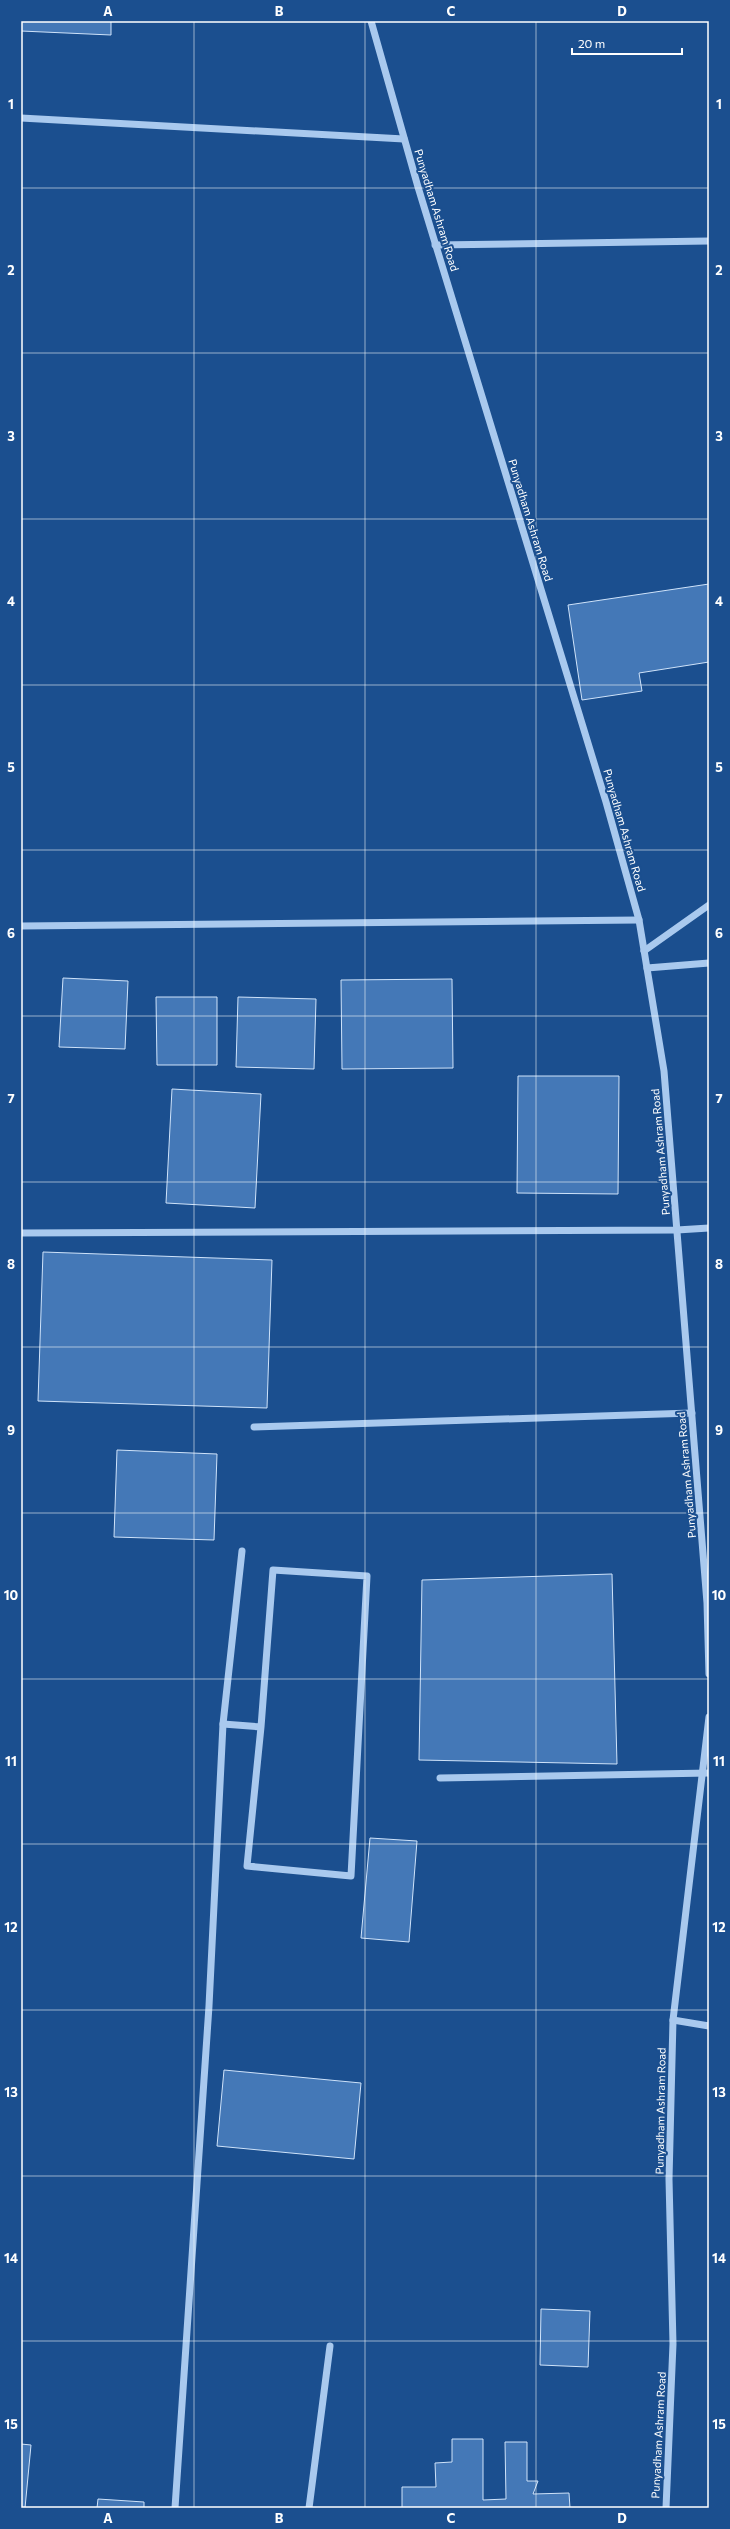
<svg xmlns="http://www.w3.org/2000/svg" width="730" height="2529" viewBox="0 0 730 2529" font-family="Commissioner,sans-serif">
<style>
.building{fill:#4478b7;stroke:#cfe3fa}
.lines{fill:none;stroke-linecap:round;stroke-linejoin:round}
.minor{stroke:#a9c9ee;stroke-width:7}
.grid{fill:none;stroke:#fff;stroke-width:1;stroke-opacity:0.55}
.labels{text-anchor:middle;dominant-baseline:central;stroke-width:4;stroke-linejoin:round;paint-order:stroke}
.street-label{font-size:11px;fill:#fff;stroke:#1b4f8f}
.neatline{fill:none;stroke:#fff;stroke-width:1.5}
.grid-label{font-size:13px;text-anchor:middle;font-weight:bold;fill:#fff}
</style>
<rect width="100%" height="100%" fill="#1b4f8f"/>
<!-- building -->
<g class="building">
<polygon points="21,21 111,21 111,35 21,31"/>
<polygon points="709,584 709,662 639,673 642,691 582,700 568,605"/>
<polygon points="63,978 128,981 125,1049 59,1047"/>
<polygon points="452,979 453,1068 342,1069 341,980"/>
<polygon points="156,997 217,997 217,1065 157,1065"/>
<polygon points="238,997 316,999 314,1069 236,1067"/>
<polygon points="518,1076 619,1076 618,1194 517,1193"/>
<polygon points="172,1089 261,1094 255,1208 166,1203"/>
<polygon points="43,1252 272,1260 267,1408 38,1401"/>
<polygon points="117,1450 217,1454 214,1540 114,1537"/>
<polygon points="612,1574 617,1764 419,1760 422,1580"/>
<polygon points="370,1838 417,1841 409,1942 361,1938"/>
<polygon points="224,2070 361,2083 354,2159 217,2146"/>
<polygon points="541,2309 590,2311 588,2367 540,2365"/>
<polygon points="452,2439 483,2439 483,2500 506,2499 505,2442 527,2442 527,2481 538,2481 533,2494 569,2493 570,2508 402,2508 402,2487 436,2487 435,2463 452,2462"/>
<polygon points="21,2444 31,2445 25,2508 21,2508"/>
<polygon points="98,2499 144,2502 144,2508 97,2508"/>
</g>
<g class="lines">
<!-- minor -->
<g class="minor">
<polyline points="371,21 418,187 606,802 639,920 664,1071 707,1603 709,1674"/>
<polyline points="21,118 404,139"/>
<polyline points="435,245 709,241"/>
<polyline points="21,926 639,920"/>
<polyline points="644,951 709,905"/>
<polyline points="647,968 709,963"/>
<polyline points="21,1233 677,1230 709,1228"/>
<polyline points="254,1427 692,1413"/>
<polyline points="223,1724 261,1727 247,1866 351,1876 367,1576 273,1570 261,1727"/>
<polyline points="440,1778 709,1773"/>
<polyline points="673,2020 709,2026"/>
<polyline points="175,2508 209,2006 223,1724 242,1551"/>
<polyline points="309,2508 330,2346"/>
<polyline points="666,2508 673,2344 669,2179 673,2020 709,1717"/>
</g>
</g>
<!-- grid -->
<path class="grid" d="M194,21V2508M365,21V2508M536,21V2508M21,188H709M21,353H709M21,519H709M21,685H709M21,850H709M21,1016H709M21,1182H709M21,1347H709M21,1513H709M21,1679H709M21,1844H709M21,2010H709M21,2176H709M21,2341H709"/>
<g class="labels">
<!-- street labels -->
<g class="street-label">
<text transform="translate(437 210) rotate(73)">Punyadham Ashram Road</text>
<text transform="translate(531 520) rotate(73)">Punyadham Ashram Road</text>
<text transform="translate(625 830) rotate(74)">Punyadham Ashram Road</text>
<text transform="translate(660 1152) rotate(-95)">Punyadham Ashram Road</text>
<text transform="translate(686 1475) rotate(-95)">Punyadham Ashram Road</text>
<text transform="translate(660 2111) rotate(-89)">Punyadham Ashram Road</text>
<text transform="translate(658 2435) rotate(-87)">Punyadham Ashram Road</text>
</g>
</g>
<!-- border -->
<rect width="730" height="2529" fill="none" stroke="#1b4f8f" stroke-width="44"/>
<!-- scale -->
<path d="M572 48v6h110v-6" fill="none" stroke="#ffffff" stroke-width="2"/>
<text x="578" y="48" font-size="12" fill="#ffffff" stroke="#1b4f8f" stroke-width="3" paint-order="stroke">20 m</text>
<rect x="22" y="22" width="686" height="2485" class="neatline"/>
<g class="grid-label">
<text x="108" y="16">A</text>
<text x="279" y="16">B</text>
<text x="451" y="16">C</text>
<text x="622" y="16">D</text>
<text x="11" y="109">1</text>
<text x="719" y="109">1</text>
<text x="11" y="275">2</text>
<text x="719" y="275">2</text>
<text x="11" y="441">3</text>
<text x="719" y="441">3</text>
<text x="11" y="606">4</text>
<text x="719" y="606">4</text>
<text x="11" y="772">5</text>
<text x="719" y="772">5</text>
<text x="11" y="938">6</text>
<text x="719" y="938">6</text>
<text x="11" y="1103">7</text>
<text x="719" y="1103">7</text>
<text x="11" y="1269">8</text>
<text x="719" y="1269">8</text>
<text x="11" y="1435">9</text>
<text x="719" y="1435">9</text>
<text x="11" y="1600">10</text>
<text x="719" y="1600">10</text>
<text x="11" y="1766">11</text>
<text x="719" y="1766">11</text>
<text x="11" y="1932">12</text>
<text x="719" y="1932">12</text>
<text x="11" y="2097">13</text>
<text x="719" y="2097">13</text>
<text x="11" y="2263">14</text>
<text x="719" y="2263">14</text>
<text x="11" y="2429">15</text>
<text x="719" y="2429">15</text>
<text x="108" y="2523">A</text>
<text x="279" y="2523">B</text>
<text x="451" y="2523">C</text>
<text x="622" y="2523">D</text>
</g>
</svg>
